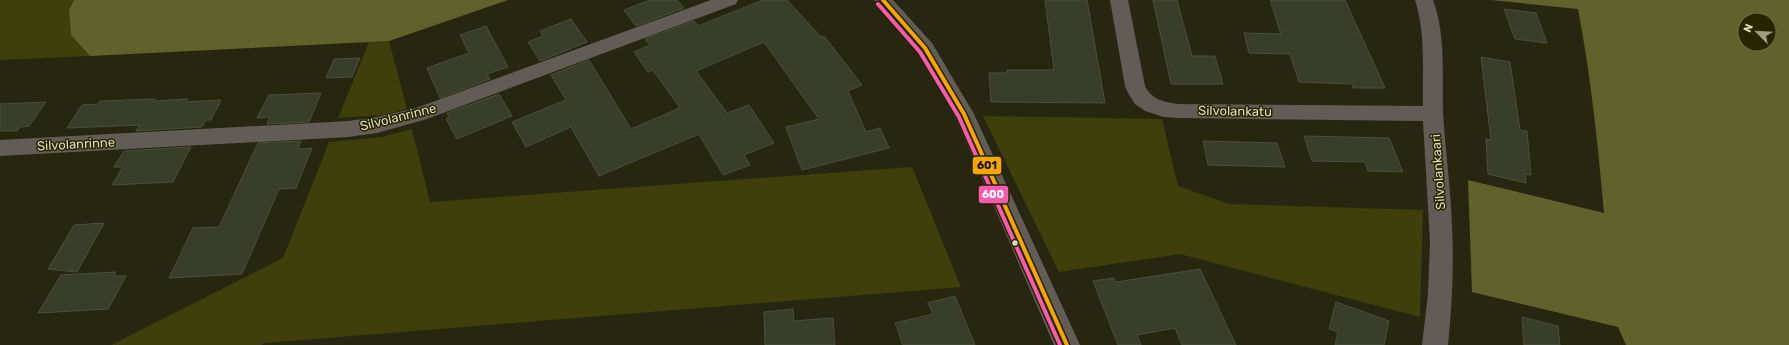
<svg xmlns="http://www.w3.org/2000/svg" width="1789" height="345" viewBox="0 0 1789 345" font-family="Rubik,sans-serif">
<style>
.green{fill:#3e3f0b}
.forest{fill:#60622b;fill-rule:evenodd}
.building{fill:#393e2a;stroke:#4a503a}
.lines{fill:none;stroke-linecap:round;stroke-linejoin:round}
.minor{fill:#625c57;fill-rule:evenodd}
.bus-1-casing{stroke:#252600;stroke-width:7}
.bus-2-casing{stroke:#252600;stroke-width:7}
.bus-1{stroke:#f7a600;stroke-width:4}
.bus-2{stroke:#f75aaf;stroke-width:4}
.bus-dot{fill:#dbddba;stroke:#252600;stroke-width:1.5}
.labels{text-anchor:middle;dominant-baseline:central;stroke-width:3;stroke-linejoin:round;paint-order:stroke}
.street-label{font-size:13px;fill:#dbddba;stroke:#252600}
.line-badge{stroke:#252600;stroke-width:1.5}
.badge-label{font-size:11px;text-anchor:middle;font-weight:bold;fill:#fff}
.pale-badge-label{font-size:11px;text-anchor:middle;font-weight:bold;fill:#111}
</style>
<rect width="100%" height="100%" fill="#272711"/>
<!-- green -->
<g class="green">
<polygon points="0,0 74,0 69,10 71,35 90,56 0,60"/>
<polygon points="389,41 407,109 384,115 338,118 369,42"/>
<polygon points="983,116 1162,119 1178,186 1229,204 1423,210 1420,317 1180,254 1059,272"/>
<polygon points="412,129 430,202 912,167 961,287 265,343 261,345 111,345 283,258 329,142 382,137"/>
</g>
<!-- forest -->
<g class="forest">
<polygon points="74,0 508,0 389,41 90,56 71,35 69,10"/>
<path d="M1491,0H1789V345H1626L1618,327L1472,292L1468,180L1604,213C1598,145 1591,77 1578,9ZM1745,20H1769V44H1745Z"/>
</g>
<!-- building -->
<g class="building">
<polygon points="650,0 677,0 684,8 636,26 624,10"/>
<polygon points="763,0 787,0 821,37 824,36 862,85 848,91 866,132 880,128 889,148 802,170 786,127 819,119 764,42 696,71 727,113 749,105 774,143 744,155 750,165 723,175 699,134 599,176 571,127 526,147 512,122 566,100 551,75 589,60 631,129 680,108 653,70 648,72 634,52 650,45 645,39 694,21 698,26"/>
<polygon points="1045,0 1087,0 1105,103 991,102 989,73 1007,73 1007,70 1054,70"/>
<polygon points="1153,0 1177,0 1192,56 1215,56 1223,84 1171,84"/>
<polygon points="1270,0 1345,0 1385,88 1353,88 1352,84 1299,82 1290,54 1249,53 1244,33 1281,34"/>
<polygon points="1504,9 1536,13 1547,43 1515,39"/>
<polygon points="571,19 587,42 540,61 528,42 543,36 540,31"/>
<polygon points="486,26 508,67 487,74 490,79 440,98 427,68 469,53 460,35"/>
<polygon points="1481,57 1510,62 1520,130 1527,131 1531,175 1525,174 1526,183 1488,174 1486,139 1491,140"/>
<polygon points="360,58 352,77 326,78 334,59"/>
<polygon points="321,93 309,122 267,124 270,117 257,118 269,95"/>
<polygon points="499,94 512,116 457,139 446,119 449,117 447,113"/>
<polygon points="155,99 154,101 188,99 186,102 221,100 211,120 206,120 202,127 136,131 140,125 67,128 82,105 99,104 100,101"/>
<polygon points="46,102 29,126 20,127 17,131 0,131 0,104"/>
<polygon points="1304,136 1389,138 1403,172 1368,171 1365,162 1312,161"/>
<polygon points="301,141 298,149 312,148 296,188 279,189 242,274 169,278 193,228 219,227 258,143"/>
<polygon points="1203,141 1277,143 1285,167 1208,165"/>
<polygon points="191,147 173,182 112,185 123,167 114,167 124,151"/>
<polygon points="104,223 77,272 48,269 74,225"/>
<polygon points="1200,269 1236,345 1182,345 1175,328 1137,335 1141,345 1118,345 1093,281 1114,278 1116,282"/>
<polygon points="116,272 114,276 126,276 108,309 38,313 61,275"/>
<polygon points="955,296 975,345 903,345 895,323 933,314 928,303"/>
<polygon points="1336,302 1389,321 1384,345 1335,345 1338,332 1329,329"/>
<polygon points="793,309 794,321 833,318 835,345 765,345 764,312"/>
<polygon points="1522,317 1558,326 1560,345 1524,345"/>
</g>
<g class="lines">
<!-- minor -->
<g class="minor">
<polygon points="711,0 738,0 736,4 427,119 377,133 348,137 0,156 0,140 348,121 377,117 416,108"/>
<polygon points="874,0 893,0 932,43 974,114 1080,345 1054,345 954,114 918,52"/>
<path d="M1110,0H1128L1145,86C1152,100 1164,102 1178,104L1423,106C1422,71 1426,34 1415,0H1433C1446,35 1442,75 1443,111C1445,150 1451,188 1452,227C1454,266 1452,306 1448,345H1422L1428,294L1430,242L1423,121L1178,118L1164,117L1145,111L1135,104L1128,93L1125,86Z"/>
</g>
<defs>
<polyline id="bus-1" points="883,0 925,48 964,114 1067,345"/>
<polyline id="bus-2" points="878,4 920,52 959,117 1060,345"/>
</defs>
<!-- bus-1 casing -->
<use href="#bus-1" class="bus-1-casing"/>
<!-- bus-2 casing -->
<use href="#bus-2" class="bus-2-casing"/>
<!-- bus-1 -->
<use href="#bus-1" class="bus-1"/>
<!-- bus-2 -->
<use href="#bus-2" class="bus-2"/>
</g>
<!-- markers -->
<circle class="bus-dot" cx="1015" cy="243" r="3.5"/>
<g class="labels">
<!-- street labels -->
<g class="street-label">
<text transform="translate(1235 111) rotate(1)">Silvolankatu</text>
<text transform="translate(398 117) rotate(-14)">Silvolanrinne</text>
<text transform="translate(76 144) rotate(-3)">Silvolanrinne</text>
<text transform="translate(1438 172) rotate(-94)">Silvolankaari</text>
</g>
</g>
<g class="line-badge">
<rect x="972" y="156" width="30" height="19" rx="4" fill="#f7a600"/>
<rect x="978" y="185" width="31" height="19" rx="4" fill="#f75aaf"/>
</g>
<g class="badge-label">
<text x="993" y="198">600</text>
</g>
<g class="pale-badge-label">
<text x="987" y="169">601</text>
</g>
<!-- north arrow -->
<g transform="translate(1757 32) rotate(294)"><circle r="19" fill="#252600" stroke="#6e6f4a"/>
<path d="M0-3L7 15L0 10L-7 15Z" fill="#9c9d7f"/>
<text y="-6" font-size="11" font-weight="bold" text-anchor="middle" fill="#dbddba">N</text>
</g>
</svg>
